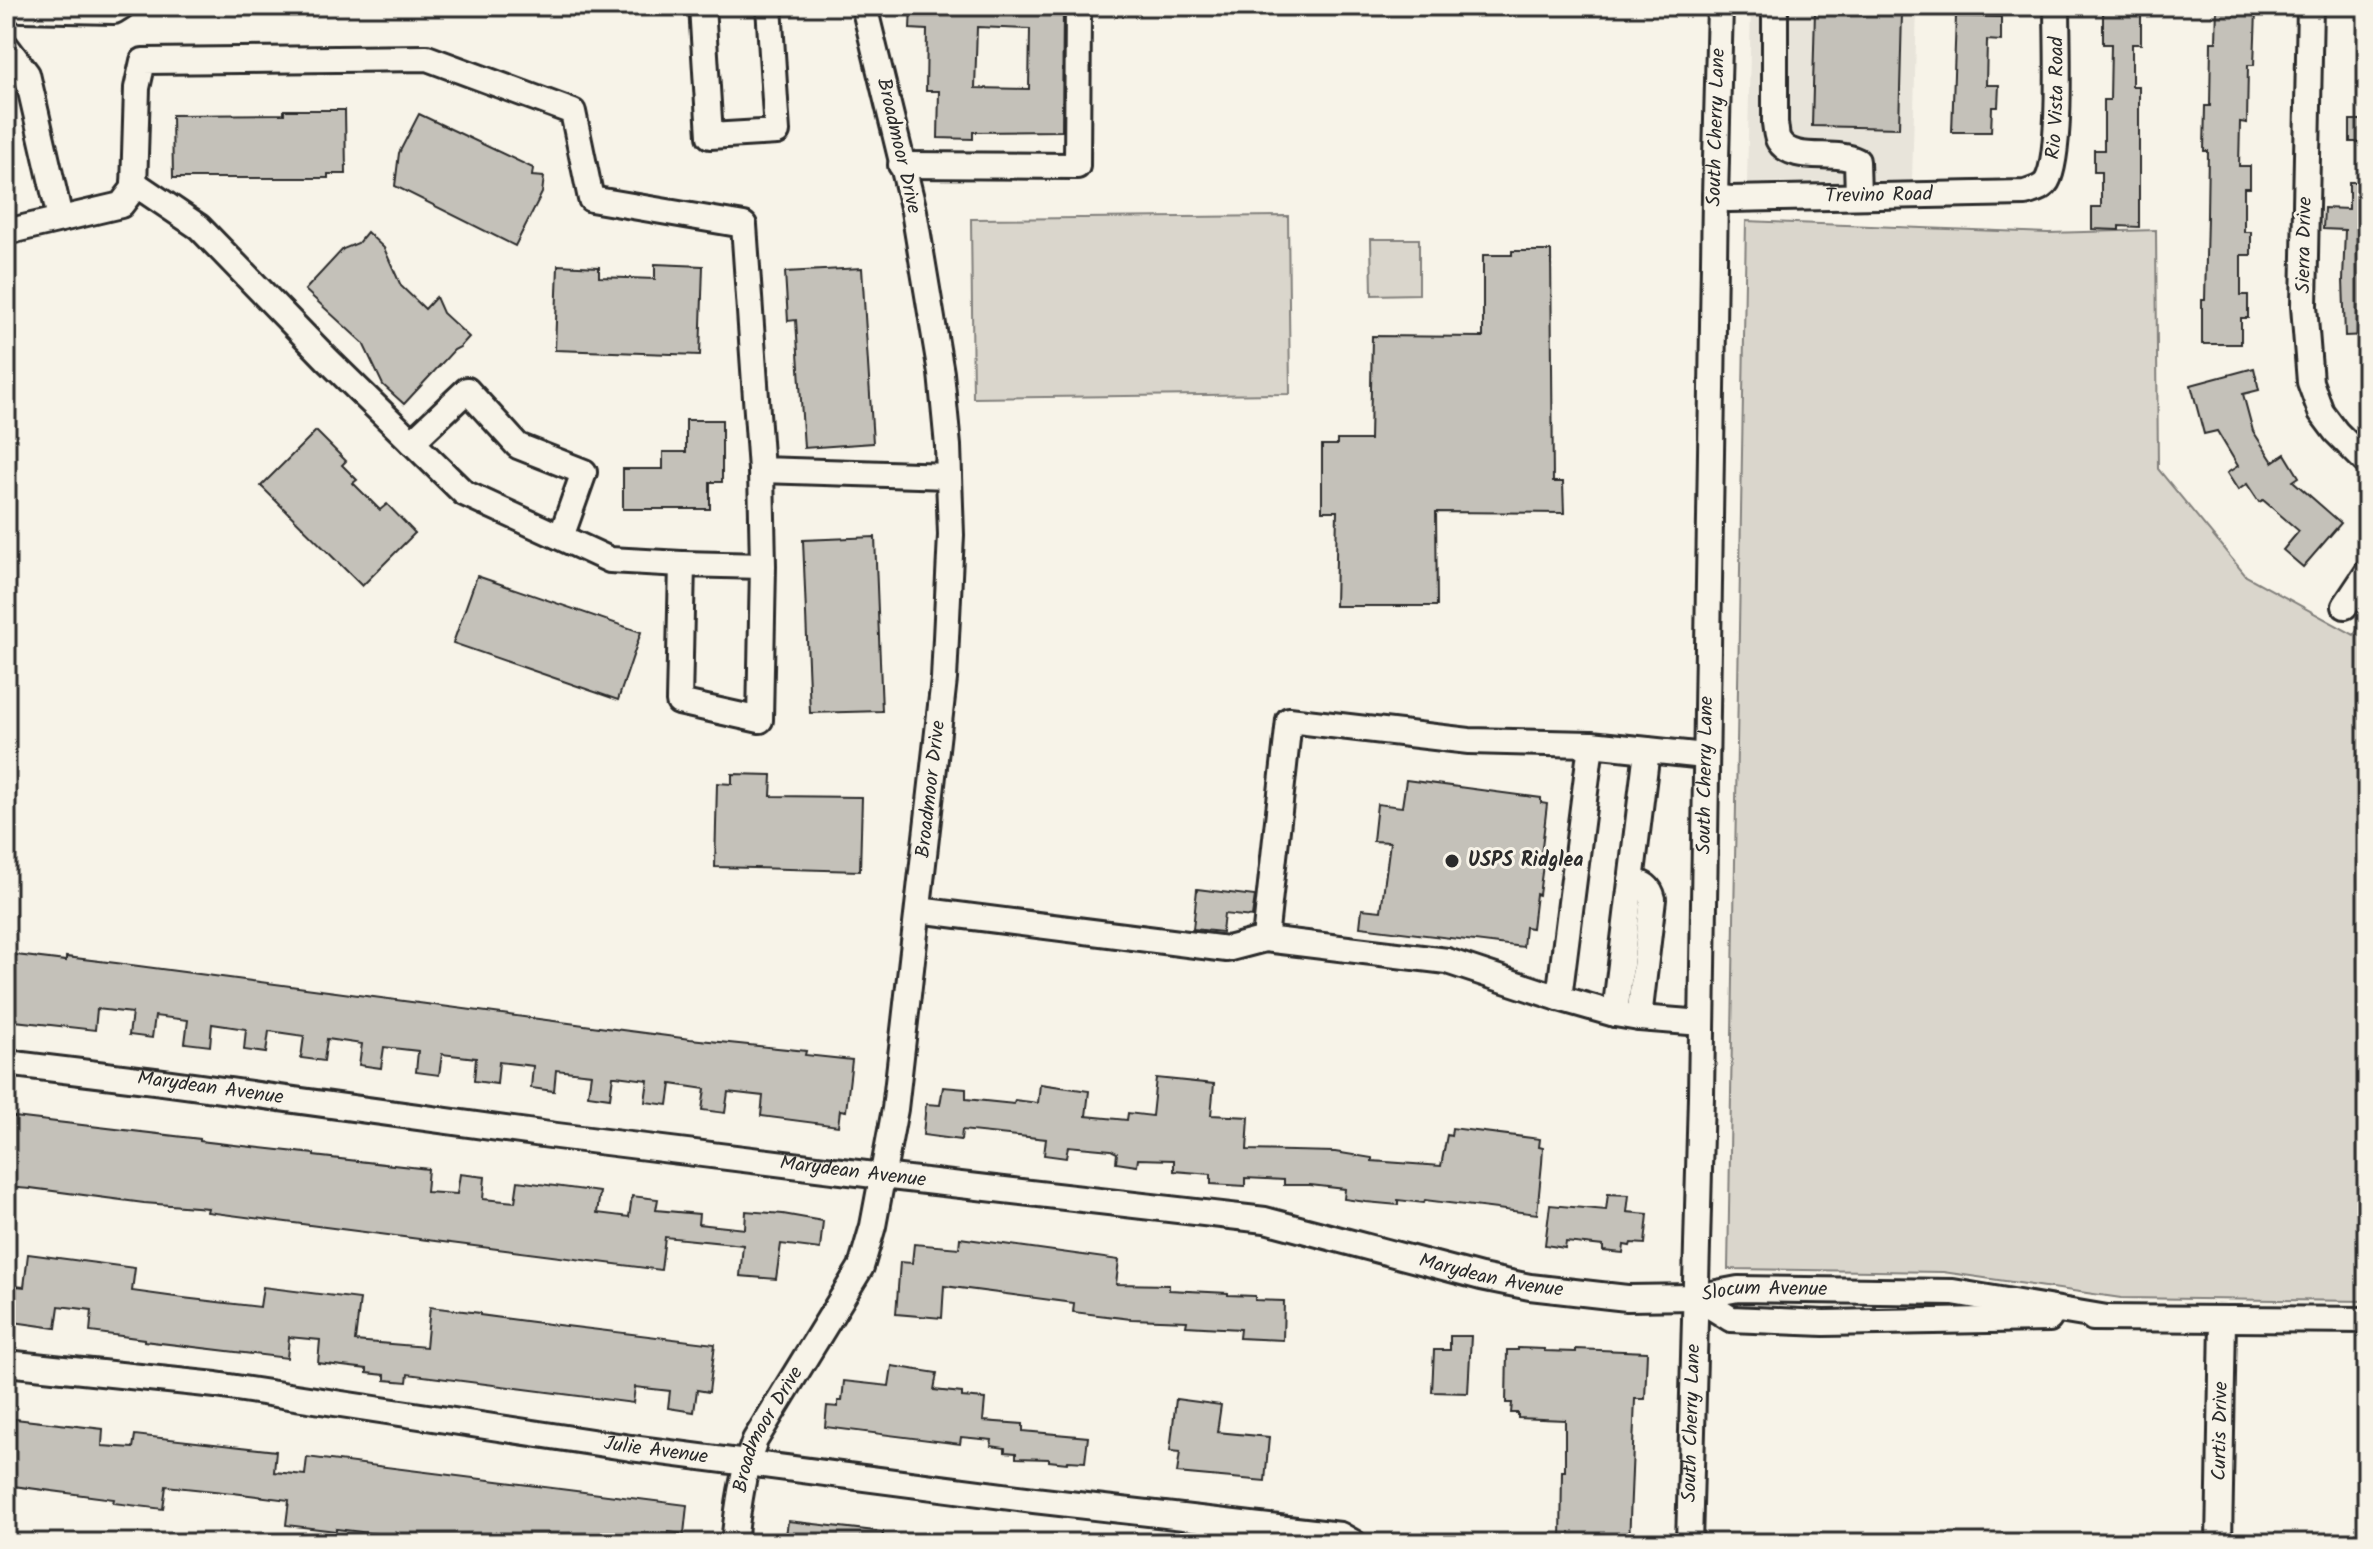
<svg xmlns="http://www.w3.org/2000/svg" width="2373" height="1549" viewBox="0 0 2373 1549" font-family="Kalam,sans-serif">
<style>
.built{fill:#e8e4da}
.green{fill:#dad6cc;stroke:#82807c;stroke-width:2}
.building{fill:#c4c1b9;stroke:#2b2b2b;stroke-width:2;fill-rule:evenodd}
.lines{fill:none;stroke-linecap:round;stroke-linejoin:round}
.minor-casing{stroke:#2b2b2b;stroke-width:30}
.minor{stroke:#f7f3e8;stroke-width:24}
.poi-dot{fill:#2b2b2b;stroke:#f7f3e8;stroke-width:3}
.labels{text-anchor:middle;dominant-baseline:central;stroke-width:6;stroke-linejoin:round;paint-order:stroke}
.street-label{font-size:20px;fill:#2b2b2b;stroke:#f7f3e8}
.poi-label{font-size:20px;font-weight:bold;fill:#2b2b2b;stroke:#f7f3e8;text-anchor:start}
</style>
<rect width="100%" height="100%" fill="#f7f3e8"/>
<filter id="ink" filterUnits="userSpaceOnUse"><feTurbulence type="fractalNoise" baseFrequency=".0125" numOctaves="2"/><feDisplacementMap in="SourceGraphic" scale="16" xChannelSelector="R" yChannelSelector="G"/><feConvolveMatrix kernelMatrix="1 2 1 2 8 2 1 2 1" color-interpolation-filters="sRGB"/></filter>
<g filter="url(#ink)">
<!-- built -->
<polygon class="built" points="1751,6 1917,6 1912,180 1747,183"/>
<!-- green -->
<g class="green">
<polygon points="1288,216 1290,394 973,398 971,219"/>
<polygon points="1746,221 2048,233 2156,230 2158,469 2246,576 2354,635 2367,614 2367,1301 2121,1298 1943,1272 1728,1269"/>
<polygon points="1371,239 1419,239 1419,294 1372,295"/>
</g>
<!-- building -->
<g class="building">
<path d="M911,6H1063L1062,131L973,132V139L938,138L939,91H926L927,30L910,29ZM977,27L1030,29L1029,89L975,88Z"/>
<polygon points="2103,6 2141,6 2141,44 2132,44 2132,86 2139,86 2139,227 2119,226 2119,230 2092,229 2092,207 2101,207 2101,172 2094,172 2094,150 2104,150 2104,100 2110,100 2111,44 2103,44"/>
<polygon points="2217,6 2251,6 2251,11 2256,11 2254,65 2248,65 2247,123 2240,122 2239,166 2250,166 2250,188 2244,188 2244,232 2251,232 2251,255 2241,255 2241,295 2248,295 2248,318 2241,318 2241,344 2202,344 2202,300 2205,300 2207,216 2208,151 2204,151 2205,106 2210,106 2211,42 2216,42"/>
<polygon points="1815,10 1902,13 1899,128 1812,126"/>
<polygon points="1956,16 2001,17 2001,41 1987,40 1986,85 1999,85 1998,107 1992,107 1991,132 1952,132"/>
<polygon points="284,110 345,110 346,174 328,174 328,178 173,178 172,115 284,114"/>
<polygon points="419,114 533,168 532,176 544,177 542,193 515,246 395,186 399,153"/>
<rect x="2350" y="120" width="17" height="22"/>
<polygon points="2349,182 2367,182 2367,335 2345,336 2343,280 2345,230 2323,229 2324,208 2349,209"/>
<polygon points="367,232 384,248 401,286 425,309 436,297 443,313 469,337 460,347 454,350 404,404 383,385 363,343 305,290 343,249 358,243"/>
<polygon points="1512,251 1551,251 1553,482 1563,482 1564,513 1436,512 1437,606 1335,606 1337,511 1322,511 1322,445 1337,445 1337,440 1370,440 1372,336 1483,337 1483,255 1512,255"/>
<polygon points="655,264 703,266 700,355 555,350 558,265 599,267 599,277 655,279"/>
<polygon points="862,268 873,443 804,448 796,320 788,321 785,272"/>
<polygon points="2254,368 2259,390 2243,394 2253,431 2273,462 2285,454 2299,477 2293,481 2341,523 2303,567 2283,550 2299,531 2263,500 2259,502 2247,484 2238,490 2227,473 2238,466 2217,431 2204,434 2191,385"/>
<polygon points="686,420 722,420 722,482 710,482 710,509 623,509 623,469 663,469 663,452 686,452"/>
<polygon points="316,431 346,461 342,465 357,480 353,483 380,510 387,504 415,533 362,586 261,486"/>
<polygon points="875,537 882,711 810,713 803,540"/>
<polygon points="477,576 641,632 618,700 453,643"/>
<polygon points="732,774 772,775 771,796 862,797 860,871 715,867 717,783 732,784"/>
<polygon points="1406,780 1541,798 1541,803 1547,804 1540,864 1543,865 1539,895 1536,894 1532,928 1525,927 1523,947 1360,927 1362,909 1381,911 1390,842 1373,841 1377,804 1402,807"/>
<polygon points="1197,889 1255,896 1252,917 1224,914 1222,932 1193,929"/>
<polygon points="8,954 66,961 66,957 116,963 690,1039 806,1051 805,1055 852,1060 846,1111 840,1110 838,1126 761,1116 763,1096 728,1092 725,1113 702,1110 705,1089 671,1084 668,1105 645,1102 648,1080 616,1076 613,1076 610,1098 588,1095 591,1074 556,1070 554,1091 531,1088 533,1066 499,1062 497,1084 474,1081 476,1058 442,1054 439,1075 416,1072 418,1051 384,1047 381,1068 359,1065 362,1044 327,1039 324,1061 301,1058 304,1036 269,1031 266,1053 244,1050 246,1029 212,1024 210,1046 185,1043 188,1020 155,1016 152,1038 129,1035 132,1013 97,1009 95,1030 6,1020 6,972"/>
<polygon points="1156,1078 1214,1084 1211,1115 1249,1117 1247,1150 1335,1152 1372,1158 1372,1161 1441,1166 1447,1135 1451,1136 1452,1128 1540,1139 1539,1147 1543,1148 1542,1163 1537,1214 1425,1200 1424,1203 1398,1200 1398,1205 1366,1202 1344,1199 1345,1189 1310,1185 1284,1185 1284,1180 1245,1178 1245,1186 1211,1184 1211,1174 1174,1171 1174,1160 1138,1159 1137,1166 1116,1163 1117,1153 1111,1150 1068,1146 1066,1158 1044,1155 1046,1139 962,1130 961,1140 923,1135 926,1104 940,1105 943,1087 966,1089 966,1099 1014,1104 1015,1100 1038,1103 1040,1084 1089,1091 1086,1116 1127,1120 1128,1113 1152,1116"/>
<polygon points="6,1116 200,1139 200,1141 314,1154 314,1156 428,1169 426,1192 457,1194 460,1174 485,1177 483,1199 515,1202 518,1181 600,1192 597,1213 629,1217 632,1196 658,1199 656,1210 699,1214 698,1224 745,1229 746,1211 783,1214 823,1221 820,1249 781,1244 776,1279 740,1276 743,1245 665,1237 661,1270 207,1212 208,1208 144,1203 30,1188 30,1189 6,1187"/>
<polygon points="1608,1194 1629,1195 1627,1212 1648,1214 1645,1244 1631,1243 1630,1246 1624,1245 1623,1253 1603,1251 1603,1246 1566,1242 1565,1248 1545,1245 1550,1205 1606,1210"/>
<polygon points="960,1238 1119,1260 1116,1284 1169,1285 1169,1290 1228,1293 1228,1295 1255,1296 1255,1300 1284,1301 1283,1340 1239,1338 1240,1329 1186,1326 1187,1321 1131,1319 1073,1312 1074,1303 944,1286 942,1318 896,1314 900,1262 912,1263 914,1244 959,1248"/>
<polygon points="28,1254 135,1268 132,1291 183,1298 260,1307 263,1287 360,1299 355,1341 426,1347 430,1307 480,1313 480,1315 533,1322 715,1344 709,1392 697,1390 694,1412 668,1408 670,1391 635,1387 633,1403 408,1374 407,1382 385,1380 385,1375 367,1373 367,1369 318,1363 320,1340 289,1337 287,1358 144,1341 144,1339 90,1332 92,1310 59,1306 56,1328 6,1321 6,1285 24,1287"/>
<polygon points="1450,1336 1471,1336 1468,1393 1432,1392 1434,1350 1450,1350"/>
<polygon points="1518,1348 1544,1349 1544,1351 1576,1352 1576,1349 1647,1352 1645,1399 1635,1399 1629,1543 1561,1543 1562,1471 1565,1471 1565,1420 1518,1418 1518,1413 1511,1413 1512,1403 1506,1403 1507,1350 1518,1350"/>
<polygon points="892,1366 937,1373 934,1390 962,1393 962,1397 985,1399 983,1421 1023,1424 1023,1431 1088,1437 1085,1462 1068,1461 1067,1463 1049,1461 1049,1459 1016,1458 1016,1453 1005,1452 1005,1448 991,1446 992,1440 961,1437 960,1444 825,1427 827,1406 838,1407 838,1401 842,1401 844,1381 889,1386"/>
<polygon points="1176,1399 1221,1405 1217,1432 1269,1437 1265,1481 1177,1473 1180,1452 1170,1451"/>
<polygon points="15,1419 103,1429 102,1446 133,1448 135,1435 276,1451 274,1472 305,1475 307,1457 687,1505 684,1534 668,1532 667,1543 451,1543 336,1529 336,1531 286,1525 289,1500 233,1493 166,1486 163,1509 113,1503 114,1499 6,1485 7,1434 14,1435"/>
<polygon points="788,1521 883,1532 882,1543 785,1543"/>
</g>
<g class="lines">
<defs>
<g id="minor">
<polyline points="13,6 21,9 114,11 122,6"/>
<polyline points="702,6 710,136 777,132 769,6"/>
<path d="M1775,6V123C1776,128 1776,137 1779,141C1793,164 1835,149 1857,161L1858,196"/>
<polyline points="2310,6 2304,306 2310,382 2321,412 2336,432 2367,463"/>
<polyline points="6,46 27,74 60,218"/>
<polyline points="901,165 1077,166 1078,6"/>
<polyline points="134,183 199,227 327,359 464,493 610,560 682,564"/>
<path id="s1" d="M1715,197L1730,199L2025,193C2033,190 2042,189 2047,181C2062,154 2057,42 2057,6"/>
<polyline points="6,232 121,205 134,188 137,88 143,61 427,58 573,112 591,199 744,225 761,470 949,476"/>
<polyline points="412,442 467,390 518,446 584,472 561,537"/>
<polyline points="761,470 763,566 760,720 679,702 682,564 763,566"/>
<polyline points="2345,606 2367,573"/>
<path d="M1631,880C1644,884 1650,886 1653,899L1639,1018"/>
<polyline points="918,910 1227,949 1265,939 1447,961 1559,998"/>
<polyline points="1265,939 1289,720 1469,741 1591,744"/>
<polyline points="1615,1014 1647,750"/>
<polyline points="1702,1023 1639,1018 1615,1014 1559,998 1591,744 1705,756"/>
<path id="s2" d="M6,1063L163,1082L557,1136L882,1176L1265,1220L1481,1277L1530,1287L1627,1298L1696,1297L1738,1289L1953,1292L2107,1318"/>
<polyline points="1696,1297 1731,1319 1824,1323 2049,1319"/>
<polyline points="2093,1318 2367,1320"/>
<path id="s3" d="M6,1363L216,1385L631,1448L1034,1500L1340,1535L1354,1543"/>
<path id="s4" d="M734,1543C738,1507 742,1474 755,1440L861,1267L873,1226L895,1109L944,679L951,535L948,446L941,373L914,211L864,6"/>
<path id="s5" d="M1689,1543L1701,1096L1715,197L1720,6"/>
<path id="s6" d="M2219,1543L2223,1320"/>
</g>
</defs>
<!-- minor casing -->
<use href="#minor" class="minor-casing"/>
<!-- minor -->
<use href="#minor" class="minor"/>
</g>
</g>
<!-- markers -->
<circle class="poi-dot" cx="1452" cy="861" r="8"/>
<g class="labels">
<!-- street labels -->
<g class="street-label">
<text stroke="none"><textPath href="#s1" startOffset="420">Rio Vista Road</textPath></text>
<text stroke="none"><textPath href="#s5" startOffset="1416">South Cherry Lane</textPath></text>
<text transform="translate(898 146) rotate(77)">Broadmoor Drive</text>
<text stroke="none"><textPath href="#s1" startOffset="164">Trevino Road</textPath></text>
<text transform="translate(2305 245) rotate(-89)">Sierra Drive</text>
<text stroke="none"><textPath href="#s5" startOffset="768">South Cherry Lane</textPath></text>
<text stroke="none"><textPath href="#s4" startOffset="792">Broadmoor Drive</textPath></text>
<text stroke="none"><textPath href="#s2" startOffset="206">Marydean Avenue</textPath></text>
<text stroke="none"><textPath href="#s2" startOffset="854">Marydean Avenue</textPath></text>
<text stroke="none"><textPath href="#s2" startOffset="1502">Marydean Avenue</textPath></text>
<text stroke="none"><textPath href="#s2" startOffset="1778">Slocum Avenue</textPath></text>
<text stroke="none"><textPath href="#s5" startOffset="120">South Cherry Lane</textPath></text>
<text stroke="none"><textPath href="#s4" startOffset="120">Broadmoor Drive</textPath></text>
<text stroke="none"><textPath href="#s6" startOffset="112">Curtis Drive</textPath></text>
<text stroke="none"><textPath href="#s3" startOffset="656">Julie Avenue</textPath></text>
</g>
<!-- poi labels -->
<g class="poi-label">
<text x="1468" y="861">USPS Ridglea</text>
</g>
</g>
<!-- margin -->
<rect width="2373" height="1549" fill="none" stroke="#f7f3e8" stroke-width="32"/>
<rect x="16" y="16" width="2341" height="1517" fill="none" stroke="#2b2b2b" stroke-width="3" filter="url(#ink)"/>
</svg>
